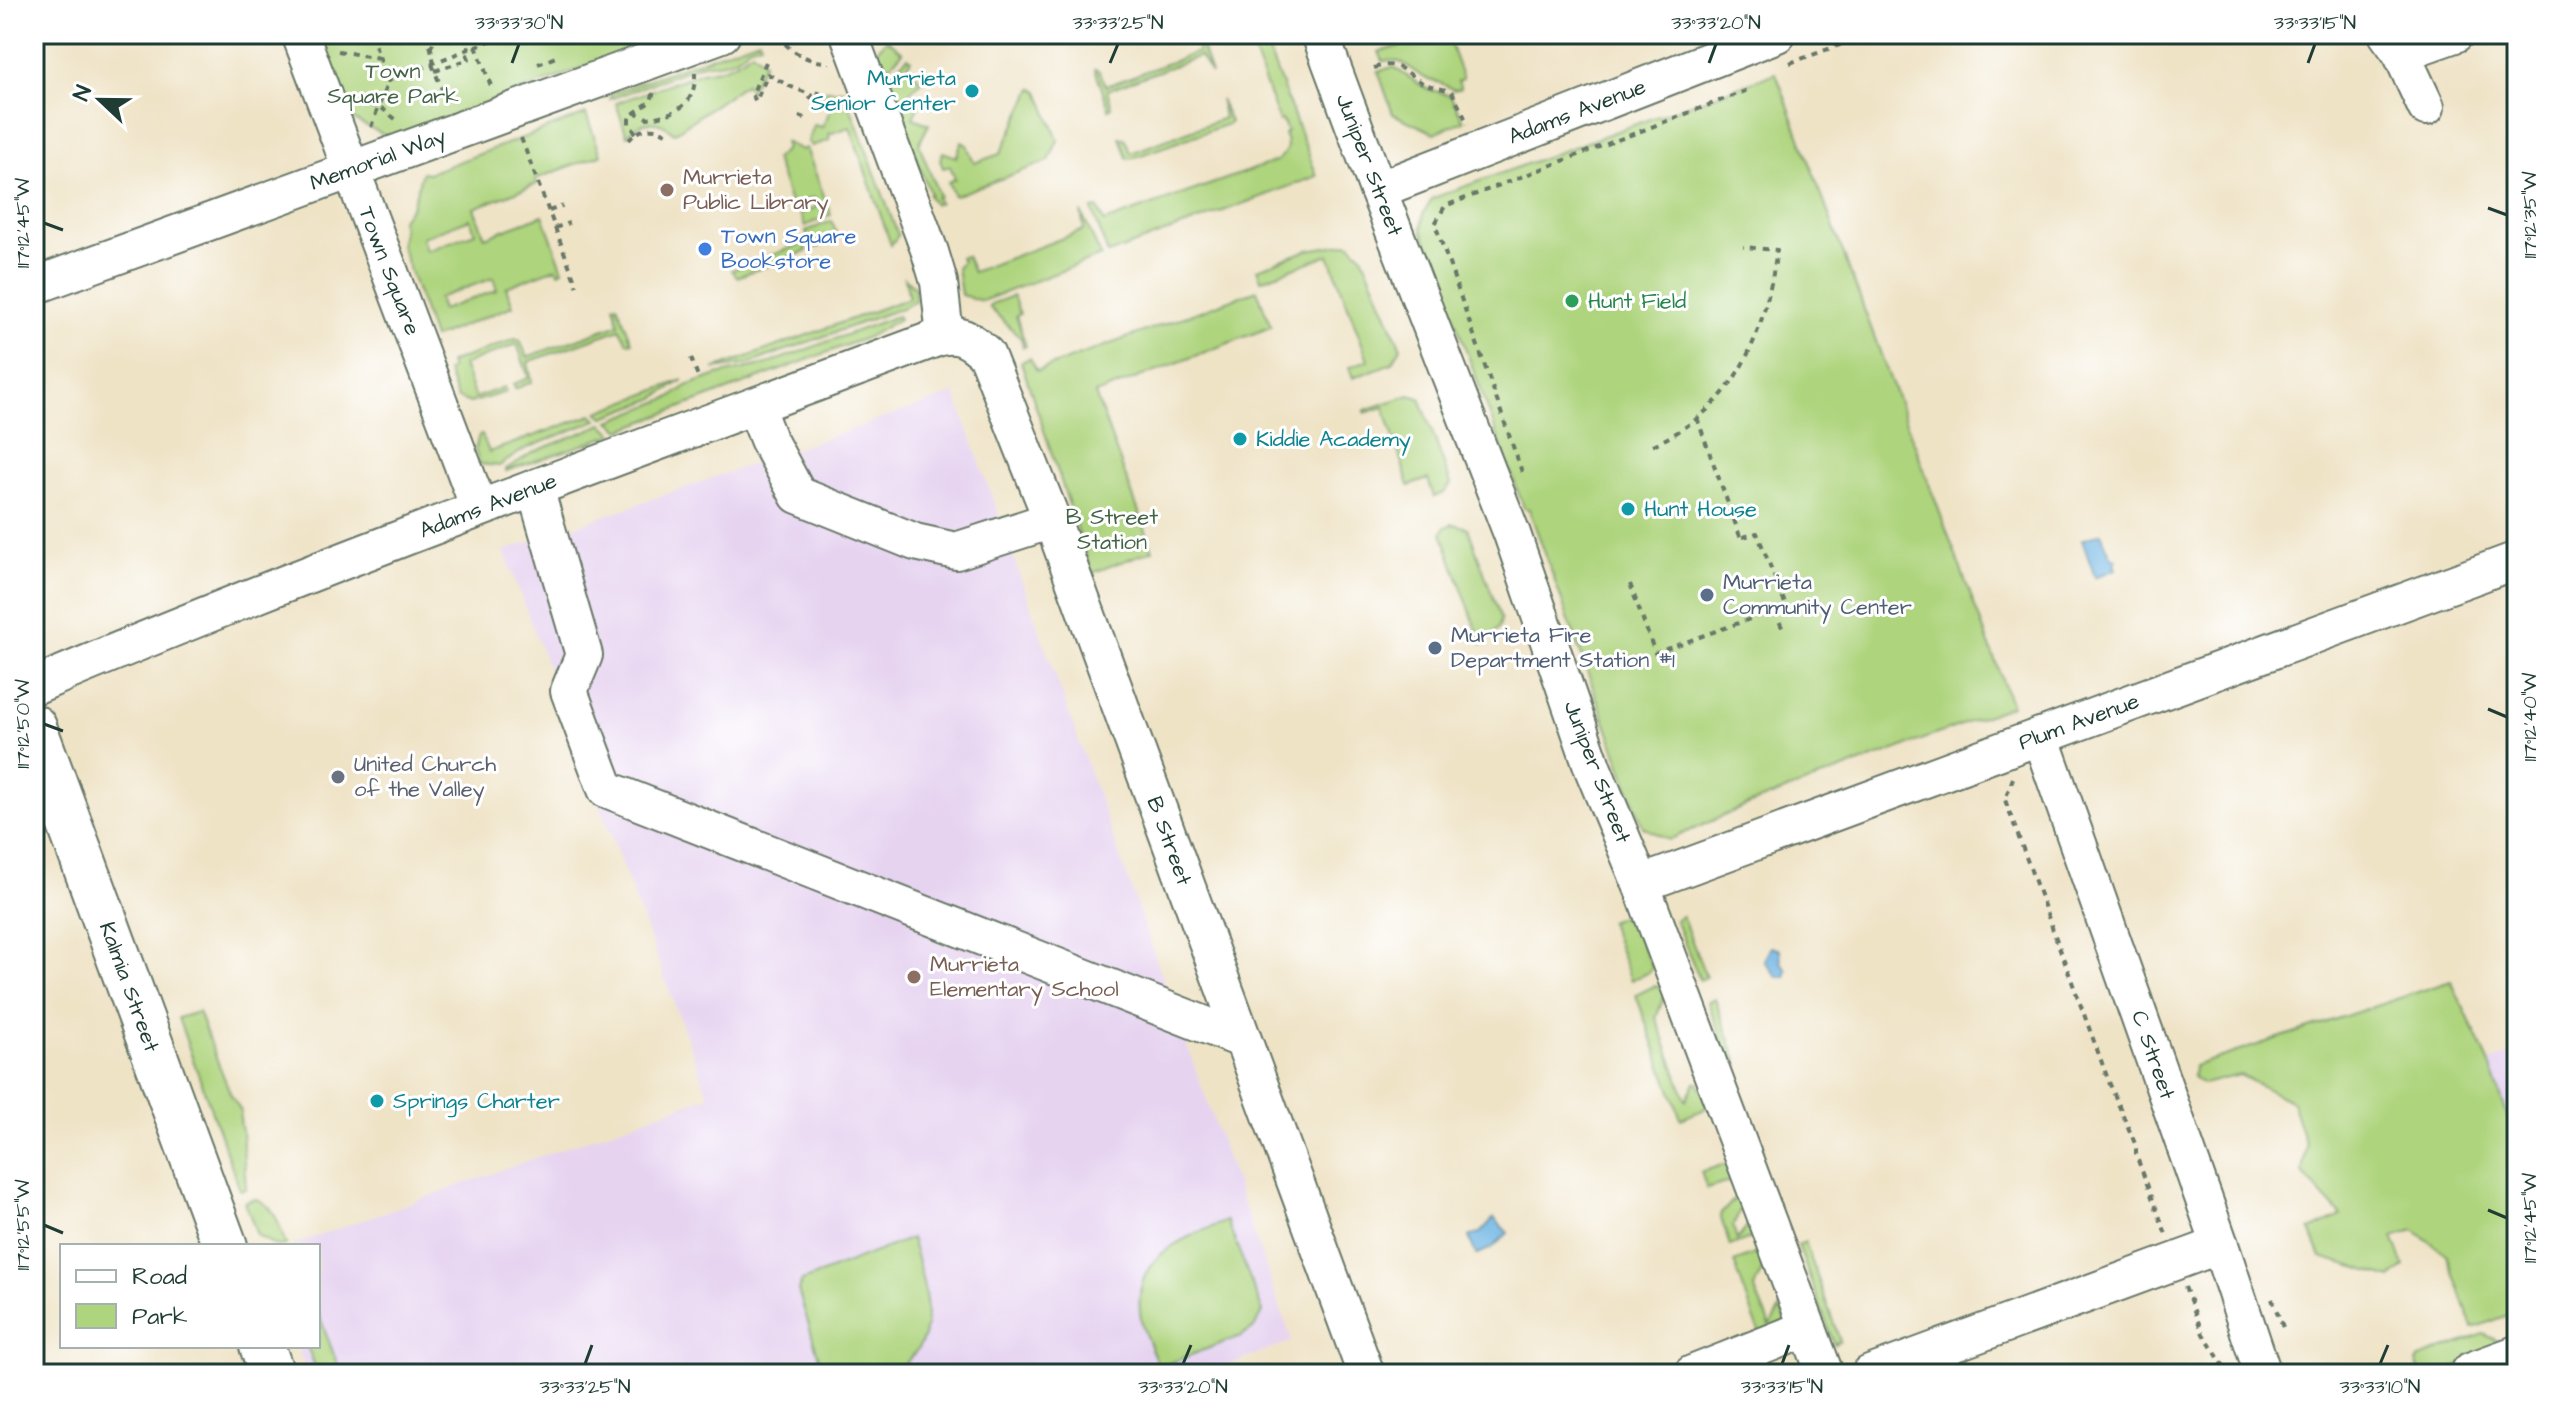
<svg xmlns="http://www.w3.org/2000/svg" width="2551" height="1408" viewBox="0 0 2551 1408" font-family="'Architects Daughter',sans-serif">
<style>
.built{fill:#e6d3f0}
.green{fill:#aed47d;stroke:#668858;stroke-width:2;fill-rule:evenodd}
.water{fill:#6bb2e2;stroke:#45788b;stroke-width:2}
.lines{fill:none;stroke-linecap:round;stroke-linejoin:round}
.minor-casing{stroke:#687767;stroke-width:40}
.major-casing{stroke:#687767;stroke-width:48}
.path{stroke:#687767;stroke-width:4;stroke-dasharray:6 6;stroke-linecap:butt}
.minor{stroke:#fff;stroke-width:36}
.major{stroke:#fff;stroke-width:44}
.ticks{fill:none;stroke:#1f3d34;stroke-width:3}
.culture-dot{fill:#0f9aa8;stroke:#fff;stroke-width:3}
.education-dot{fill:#8d6e63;stroke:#fff;stroke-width:3}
.shop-dot{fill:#3f7fe0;stroke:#fff;stroke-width:3}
.leisure-dot{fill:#2e9e5b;stroke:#fff;stroke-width:3}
.service-dot{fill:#5c6f8a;stroke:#fff;stroke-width:3}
.worship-dot{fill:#6b7280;stroke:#fff;stroke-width:3}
.labels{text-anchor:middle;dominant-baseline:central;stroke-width:6;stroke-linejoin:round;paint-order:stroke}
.park-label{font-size:22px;fill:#436346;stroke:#fff}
.culture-label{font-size:22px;fill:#0d838f;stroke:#fff;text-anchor:start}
.street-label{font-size:22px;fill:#1f3d34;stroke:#fff}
.education-label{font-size:22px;fill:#785e54;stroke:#fff;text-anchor:start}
.shop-label{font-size:22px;fill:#366cbe;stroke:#fff;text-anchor:start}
.leisure-label{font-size:22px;fill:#27864d;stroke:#fff;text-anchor:start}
.service-label{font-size:22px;fill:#4e5e75;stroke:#fff;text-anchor:start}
.worship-label{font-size:22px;fill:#5b616d;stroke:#fff;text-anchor:start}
.neatline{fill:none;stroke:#1f3d34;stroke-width:3}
.ticks-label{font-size:20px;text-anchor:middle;fill:#1f3d34}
</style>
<rect width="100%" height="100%" fill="#fff"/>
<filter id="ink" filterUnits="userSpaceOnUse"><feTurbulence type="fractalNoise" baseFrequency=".0125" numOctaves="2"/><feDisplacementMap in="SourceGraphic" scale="16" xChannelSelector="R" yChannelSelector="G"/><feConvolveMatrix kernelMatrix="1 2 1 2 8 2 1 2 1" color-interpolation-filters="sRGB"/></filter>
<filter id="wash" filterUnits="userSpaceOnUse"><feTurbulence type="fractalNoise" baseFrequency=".006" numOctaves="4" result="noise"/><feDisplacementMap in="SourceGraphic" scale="32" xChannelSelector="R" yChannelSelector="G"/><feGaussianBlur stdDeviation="1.8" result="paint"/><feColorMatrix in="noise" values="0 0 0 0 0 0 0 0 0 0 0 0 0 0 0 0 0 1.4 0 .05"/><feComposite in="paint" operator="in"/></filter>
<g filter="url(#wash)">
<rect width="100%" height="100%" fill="#efe3c6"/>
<!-- built -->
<g class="built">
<polygon points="955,393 1292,1341 1205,1374 307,1374 297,1346 318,1346 318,1246 290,1246 709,1096 504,551"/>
<polygon points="2517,1052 2517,1143 2490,1062"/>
</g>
<!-- green -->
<g class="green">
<polygon points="317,34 674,34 393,139 348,117"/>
<polygon points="1193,34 1198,35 1211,74 1200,56 1107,90 1112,107 1109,109 1095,69 1099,70 1106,86 1198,52"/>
<path d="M1247,34H1262L1317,176L1108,254L1092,209L1098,208L1104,222L1277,161C1287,151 1290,147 1284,134L1287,131L1282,120L1279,121Z"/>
<path d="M1439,35H1445L1449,41L1463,79L1458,81L1461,88L1454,90C1446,84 1439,83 1430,80C1409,73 1409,58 1383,61L1379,52Z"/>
<path d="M759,39L761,43L748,47C739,61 719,64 703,64L610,99L612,93Z"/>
<polygon points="887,39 903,52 884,71 876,51"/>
<path d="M752,51L764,62L750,91L745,84L674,133C659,118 640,119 627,136L616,103L705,71C724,70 739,62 752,51Z"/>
<polygon points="908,57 911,60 907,66 922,81 896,104 886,77"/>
<polygon points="1393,67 1427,89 1450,95 1464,121 1434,133 1393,114 1378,71"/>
<polygon points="1776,73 2012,706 1748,805 1669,840 1643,827 1529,509 1524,508 1422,230 1423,214 1433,198"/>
<polygon points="1033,88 1039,91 1058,140 1049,161 954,196 948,182 955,179 950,166 943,168 940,160 943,152 956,157 962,142 967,145 974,163 1000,154"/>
<polygon points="823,90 844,90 898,235 891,245 850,127 829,134 830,140 812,146 808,142 814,125 822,127 834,103 822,96"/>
<polygon points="916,96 919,104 913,118 929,124 919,144 939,196 936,197 939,203 934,204 928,195 930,194 898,108"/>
<polygon points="1220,99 1230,122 1228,124 1130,159 1127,158 1120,137 1125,138 1131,153 1224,118"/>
<path d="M586,114L601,155L535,179L537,184L474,208L485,237L543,215L563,270L559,272L556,268L506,287L513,306L433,338L401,245L403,228L401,220L412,206L422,172L429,173ZM470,219L475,233L426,251L422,237ZM493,278L497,290L442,310L438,298Z"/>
<polygon points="784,142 802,150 806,148 831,215 805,226 800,213 817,207 814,198 791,206 775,159 786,149"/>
<polygon points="1081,212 1101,256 982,301 961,295 957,268 962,261 960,257 966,256 973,272 1084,230"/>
<polygon points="832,221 838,238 815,248 811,246 806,231"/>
<polygon points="804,243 807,251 737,277 732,270"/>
<polygon points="1349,243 1362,255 1401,348 1392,363 1353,378 1349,367 1368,360 1329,255 1261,280 1257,269 1308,250"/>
<polygon points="905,278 915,288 915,301 904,307 748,364 714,369 909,298"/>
<polygon points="1257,290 1271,327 1095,394 1153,550 1092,573 1021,362 1030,358 1037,371"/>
<polygon points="1013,296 1020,314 1016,316 1026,346 1023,347 1021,338 989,307 991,304"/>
<polygon points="617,304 632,342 630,343 627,342 620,329 528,362 532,382 515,389 513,384 529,378 517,344 463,365 475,398 504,387 506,392 470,403 457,398 447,371 451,369 449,363 515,339 520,340 527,357 619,324 614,305"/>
<polygon points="897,316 899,319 868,337 621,430 610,421 671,397 687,386 717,375 767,364"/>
<polygon points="683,380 653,399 604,417 598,412"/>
<polygon points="1410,395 1420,398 1451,484 1444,493 1434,497 1428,479 1409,486 1384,407 1365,413 1365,410"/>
<polygon points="592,415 597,420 525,449 499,466 480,464 475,450 479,435 482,435 489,452"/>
<polygon points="603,424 614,434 506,471 506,469 534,452"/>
<polygon points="1453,524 1468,528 1501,619 1499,628 1482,644 1442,533 1445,527"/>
<polygon points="1682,916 1706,977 1700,980 1675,920"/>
<polygon points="1621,917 1628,918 1653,967 1647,973 1631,980 1609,922"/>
<polygon points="2451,981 2489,1062 2517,1143 2517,1312 2473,1328 2447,1255 2414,1230 2393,1237 2404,1266 2391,1278 2321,1257 2310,1230 2342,1216 2302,1173 2306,1146 2292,1102 2240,1075 2203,1084 2193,1077 2194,1066"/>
<polygon points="1654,986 1662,986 1666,993 1656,1017 1686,1100 1695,1082 1698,1082 1708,1105 1703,1110 1681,1119 1636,995"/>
<polygon points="1715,999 1737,1061 1730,1062 1708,1002"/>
<polygon points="198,1012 231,1095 241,1111 240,1124 242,1130 246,1189 240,1190 178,1018"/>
<polygon points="1722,1165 1729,1166 1733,1177 1729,1182 1707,1189 1701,1172"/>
<polygon points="1739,1194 1743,1203 1733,1226 1737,1240 1749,1223 1755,1236 1730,1246 1720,1215"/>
<path d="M255,1199C276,1205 279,1226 286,1245L276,1246L257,1235L245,1202Z"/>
<path d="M1227,1221L1263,1312L1254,1328L1241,1336L1159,1367C1153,1352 1144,1335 1141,1319C1130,1257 1179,1240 1227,1221Z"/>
<path d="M911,1238C920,1269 938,1321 917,1350C910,1359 902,1366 895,1374H824L798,1290L802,1281Z"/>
<polygon points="1805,1242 1840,1341 1834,1344 1798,1245"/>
<polygon points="1757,1253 1763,1254 1766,1262 1754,1288 1770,1326 1780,1309 1787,1321 1761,1337 1734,1262"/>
<polygon points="318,1312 341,1374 318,1374 307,1346 318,1346"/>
<polygon points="2484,1334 2506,1345 2440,1374 2421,1374 2416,1362 2419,1358"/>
</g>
<!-- water -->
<g class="water">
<polygon points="2101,533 2111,557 2117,559 2114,564 2116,569 2095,577 2082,540"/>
<polygon points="1771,947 1780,950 1781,962 1787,970 1785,977 1777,977 1764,960"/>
<polygon points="1494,1218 1508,1233 1492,1248 1476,1255 1469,1237 1480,1233"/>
</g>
</g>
<g filter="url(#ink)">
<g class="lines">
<defs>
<g id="minor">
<polyline points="300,34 479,508"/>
<polyline points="849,34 930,252 939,282 945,336"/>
<polyline points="1320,34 1378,190 1512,534 1593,769 1641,884 1825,1374"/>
<polyline points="2387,34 2401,53 2426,107"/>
<polyline points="2401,53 2455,34"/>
<polyline points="1378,190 1777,34"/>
<polyline points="34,286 722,34"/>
<polyline points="755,406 768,439 798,495 915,542 956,551 1052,520"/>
<polyline points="535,488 584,655 569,691 606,789 1241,1039"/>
<path d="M34,686C331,560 635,451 937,338C958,331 971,340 986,354L1052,520L1366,1374"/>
<polyline points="2040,736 2220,1245 2263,1374"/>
<polyline points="1641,884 2517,560"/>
<polyline points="1692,1374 1808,1328"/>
<polyline points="1870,1374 2220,1245"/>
</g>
<g id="major">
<polyline points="34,727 225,1246"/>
<polyline points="262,1346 272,1374"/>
<polyline points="2473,1374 2517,1358"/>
</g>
</defs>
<!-- minor casing -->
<use href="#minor" class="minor-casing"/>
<!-- major casing -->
<use href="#major" class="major-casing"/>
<!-- path -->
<g class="path">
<polyline points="371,34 388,81 507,34"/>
<polyline points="428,34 434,63"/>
<polyline points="465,34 469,49"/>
<path d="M778,34C787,51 810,63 829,62"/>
<polyline points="596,37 600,47"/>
<polyline points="476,46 491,86"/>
<polyline points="430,48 437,37 443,34"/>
<polyline points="338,51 380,58"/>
<polyline points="766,62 752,95 756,101 768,74 789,86 812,95 807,103"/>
<polyline points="1790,63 1870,34"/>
<polyline points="432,64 447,102"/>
<polyline points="538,64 558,56"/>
<path d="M1374,68C1396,60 1403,70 1421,82C1430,87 1442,88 1452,92L1468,124"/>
<polyline points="435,71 469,59 465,50"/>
<polyline points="818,96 819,91"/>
<polyline points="358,104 379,106 399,122"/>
<path d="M634,112L647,118C676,115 696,105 695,73"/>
<polyline points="799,116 807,119"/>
<polyline points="371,127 388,81"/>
<polyline points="636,133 629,124 629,117 651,101 655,88"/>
<polyline points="521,138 577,286"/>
<path d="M629,140C640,127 655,125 669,135"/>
<polyline points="549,211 563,206"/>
<polyline points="555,228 569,223"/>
<polyline points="691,358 699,379"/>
<polyline points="1697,418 1742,542"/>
<path d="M1653,445C1738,407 1764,335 1777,250L1743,247"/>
<polyline points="1522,472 1435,224 1445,206 1748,90"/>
<polyline points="1630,584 1655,653 1786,606 1757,533 1740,538"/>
<polyline points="1775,611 1783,630"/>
<polyline points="2013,778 2005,800 2109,1082 2136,1146 2136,1155 2166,1234"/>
<polyline points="2185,1287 2203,1334 2229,1374"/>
<polyline points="2272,1299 2283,1327 2282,1332"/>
<polyline points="210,1374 232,1366"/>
</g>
<!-- minor -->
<use href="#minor" class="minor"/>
<!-- major -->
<use href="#major" class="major"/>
</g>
</g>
<!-- ticks -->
<path class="ticks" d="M512,63L519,44M1110,63L1118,44M1709,63L1716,44M2308,63L2315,44M2488,208L2507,215M44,223L63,230M2488,709L2507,717M44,724L63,731M2488,1210L2507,1218M44,1225L63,1233M585,1364L592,1345M1183,1364L1191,1345M1782,1364L1789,1345M2380,1364L2388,1345"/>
<!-- markers -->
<g class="culture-dot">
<circle cx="972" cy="91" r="8"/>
<circle cx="1240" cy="439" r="8"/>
<circle cx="1628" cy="509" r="8"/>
<circle cx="377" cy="1101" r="8"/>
</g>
<g class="education-dot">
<circle cx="667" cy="190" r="8"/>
<circle cx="914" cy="977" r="8"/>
</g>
<circle class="shop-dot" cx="705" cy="249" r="8"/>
<circle class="leisure-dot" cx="1572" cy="301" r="8"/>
<g class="service-dot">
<circle cx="1707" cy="595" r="8"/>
<circle cx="1435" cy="648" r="8"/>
</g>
<circle class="worship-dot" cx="338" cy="777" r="8"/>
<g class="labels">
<!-- park labels -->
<g class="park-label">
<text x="393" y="71">Town<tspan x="393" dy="25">Square Park</tspan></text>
<text x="1112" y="517">B Street<tspan x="1112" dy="25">Station</tspan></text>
</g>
<!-- culture labels -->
<g class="culture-label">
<text x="956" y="78" text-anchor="end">Murrieta<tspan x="956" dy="25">Senior Center</tspan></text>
<text x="1256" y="439">Kiddie Academy</text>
<text x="1644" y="509">Hunt House</text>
<text x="393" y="1101">Springs Charter</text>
</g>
<!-- street labels -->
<g class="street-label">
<text transform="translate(1577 112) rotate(-21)">Adams Avenue</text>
<text transform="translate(378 160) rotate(-20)">Memorial Way</text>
<text transform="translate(1369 165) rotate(69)">Juniper Street</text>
<text transform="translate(389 271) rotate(69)">Town Square</text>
<text transform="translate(488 506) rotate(-21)">Adams Avenue</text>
<text transform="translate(2079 722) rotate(-20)">Plum Avenue</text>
<text transform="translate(1597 772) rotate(69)">Juniper Street</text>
<text transform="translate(1169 841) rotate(70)">B Street</text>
<text transform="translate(129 987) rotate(70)">Kalmia Street</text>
<text transform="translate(2153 1055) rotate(71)">C Street</text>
</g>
<!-- education labels -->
<g class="education-label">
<text x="683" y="177">Murrieta<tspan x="683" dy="25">Public Library</tspan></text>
<text x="930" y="964">Murrieta<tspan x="930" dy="25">Elementary School</tspan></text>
</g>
<!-- shop labels -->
<g class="shop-label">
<text x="721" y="236">Town Square<tspan x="721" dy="25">Bookstore</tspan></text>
</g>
<!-- leisure labels -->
<g class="leisure-label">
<text x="1588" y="301">Hunt Field</text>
</g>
<!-- service labels -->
<g class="service-label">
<text x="1723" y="582">Murrieta<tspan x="1723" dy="25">Community Center</tspan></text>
<text x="1451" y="635">Murrieta Fire<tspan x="1451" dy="25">Department Station #1</tspan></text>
</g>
<!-- worship labels -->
<g class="worship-label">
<text x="354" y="764">United Church<tspan x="354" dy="25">of the Valley</tspan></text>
</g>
</g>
<!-- margin -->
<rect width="2551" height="1408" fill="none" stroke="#fff" stroke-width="88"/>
<!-- legend -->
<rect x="60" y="1244" width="260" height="104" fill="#ffffff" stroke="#a5b1ae" stroke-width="2"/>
<rect x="76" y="1270" width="40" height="12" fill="#ffffff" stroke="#a5b1ae" stroke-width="2"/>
<text x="132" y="1284" font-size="24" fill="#1f3d34">Road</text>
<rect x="76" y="1304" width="40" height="24" fill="#aed47d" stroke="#a5b1ae" stroke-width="2"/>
<text x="132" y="1324" font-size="24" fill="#1f3d34">Park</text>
<!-- north arrow -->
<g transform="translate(100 100) rotate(292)" stroke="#ffffff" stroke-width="6" paint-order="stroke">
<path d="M0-6L14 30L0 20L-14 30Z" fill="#1f3d34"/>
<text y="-12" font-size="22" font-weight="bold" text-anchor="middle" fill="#1f3d34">N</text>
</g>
<rect x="44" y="44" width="2463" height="1320" class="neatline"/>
<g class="ticks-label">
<text x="519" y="29">33°33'30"N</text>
<text x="1118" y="29">33°33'25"N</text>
<text x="1716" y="29">33°33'20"N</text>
<text x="2315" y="29">33°33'15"N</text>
<text transform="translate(2529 215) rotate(-90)" y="7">117°12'35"W</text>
<text transform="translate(22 223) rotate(-90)" y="7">117°12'45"W</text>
<text transform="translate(2529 717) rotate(-90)" y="7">117°12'40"W</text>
<text transform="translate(22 724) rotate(-90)" y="7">117°12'50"W</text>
<text transform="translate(2529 1218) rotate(-90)" y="7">117°12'45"W</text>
<text transform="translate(22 1225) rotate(-90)" y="7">117°12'55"W</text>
<text x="585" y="1393">33°33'25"N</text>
<text x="1183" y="1393">33°33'20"N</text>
<text x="1782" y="1393">33°33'15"N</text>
<text x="2380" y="1393">33°33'10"N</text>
</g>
</svg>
